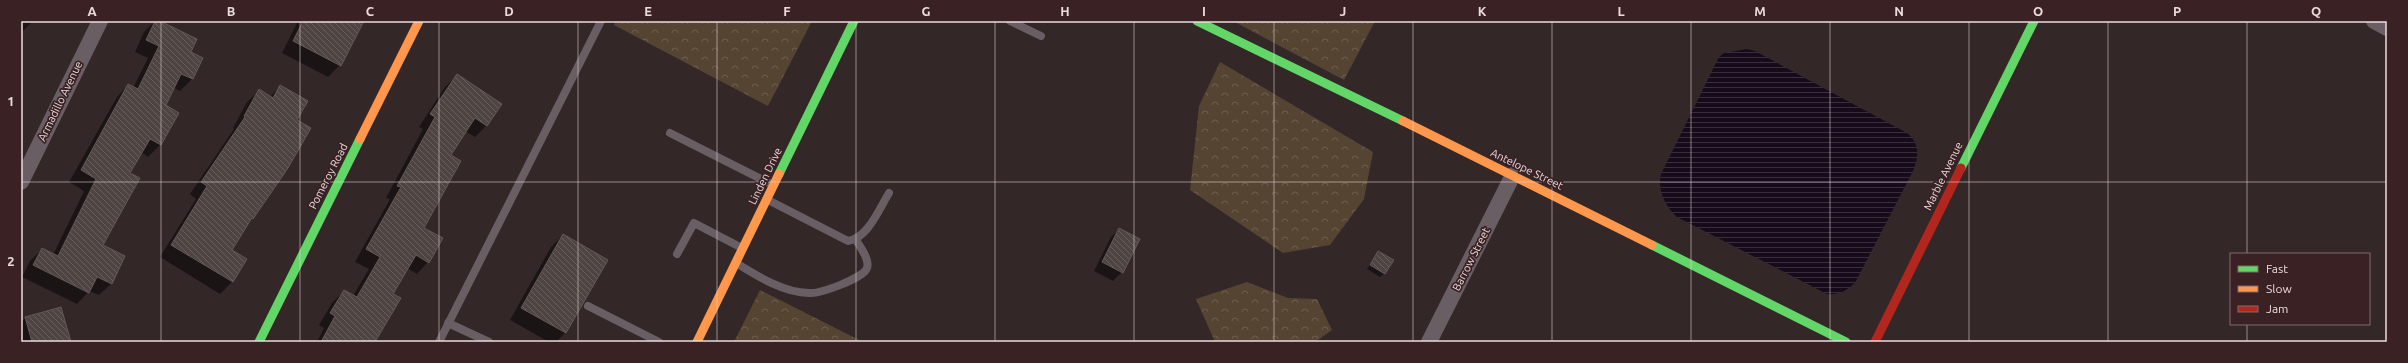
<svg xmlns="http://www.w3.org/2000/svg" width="2408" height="363" viewBox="0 0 2408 363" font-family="Ubuntu,sans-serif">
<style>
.forest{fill:url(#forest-crowns)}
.water{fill:url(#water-rules)}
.shadow{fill:#0007}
.building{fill:url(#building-back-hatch);stroke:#635856}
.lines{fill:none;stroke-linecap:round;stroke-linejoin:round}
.lane{stroke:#695e64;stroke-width:8}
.street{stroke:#695e64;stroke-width:16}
.fast{stroke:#63d668;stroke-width:9}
.slow{stroke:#ff974d;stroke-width:9}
.jam{stroke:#b3261e;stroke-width:9}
.grid{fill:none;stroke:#ecdbdd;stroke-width:1;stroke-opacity:0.55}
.labels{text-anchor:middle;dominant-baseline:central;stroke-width:3.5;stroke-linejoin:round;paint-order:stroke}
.street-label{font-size:11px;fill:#ecdbdd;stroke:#392124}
.neatline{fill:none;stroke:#ecdbdd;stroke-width:1.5}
.grid-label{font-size:13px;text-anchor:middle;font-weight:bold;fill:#ecdbdd}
</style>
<defs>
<pattern id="forest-crowns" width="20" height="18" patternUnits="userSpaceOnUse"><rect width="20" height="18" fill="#564433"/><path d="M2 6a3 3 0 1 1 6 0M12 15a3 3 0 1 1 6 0" fill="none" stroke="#6e5e50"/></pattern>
<pattern id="water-rules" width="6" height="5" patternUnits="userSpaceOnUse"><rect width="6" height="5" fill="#170b1b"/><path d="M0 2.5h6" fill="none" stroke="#392e3c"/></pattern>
<pattern id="building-back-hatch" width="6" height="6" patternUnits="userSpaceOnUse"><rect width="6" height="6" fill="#4e4442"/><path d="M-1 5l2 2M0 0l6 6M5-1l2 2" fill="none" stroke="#685e5d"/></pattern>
</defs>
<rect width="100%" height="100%" fill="#332728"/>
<!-- forest -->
<g class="forest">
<polygon points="616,21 812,21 768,106 614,25"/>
<polygon points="1233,21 1375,21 1344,80"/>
<polygon points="1220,62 1373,152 1364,199 1330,245 1283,253 1190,190 1199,106"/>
<polygon points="1247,282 1288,298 1317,299 1332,330 1315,342 1215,342 1196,299"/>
<polygon points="760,290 863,342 734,342"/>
</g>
<!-- water -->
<path class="water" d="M1747,49L1755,51L1907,133C1920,144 1919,156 1913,171L1856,281C1849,290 1839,295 1827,294L1677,217C1665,206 1657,190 1661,174L1719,57L1724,53Z"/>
<!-- shadow -->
<g class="shadow">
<polygon points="21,21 33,21 22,32"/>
<polygon points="155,21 158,21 190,53 202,59 192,79 180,91 173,87 164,106 178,113 160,145 148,157 141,152 129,173 102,246 124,257 111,284 99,295 89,291 77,304 22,277 30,261 42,249 53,255 84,191 69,182 117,97 128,85 133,88 148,58 135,52 144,32"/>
<polygon points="298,21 352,21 340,65 328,77 282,53"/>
<polygon points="457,76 486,126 475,137 465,131 449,156 423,228 428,262 417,274 407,268 392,294 374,342 317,342 324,328 319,325 332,303 344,291 353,296 369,269 355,262 390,199 386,198 423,129 419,127 445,87"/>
<polygon points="280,86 296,121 253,218 231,250 246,259 232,282 220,294 160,257 196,199 190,194 234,129 233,128 247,102 259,91 270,97"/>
<polygon points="1120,229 1122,272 1113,281 1094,271 1111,237"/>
<polygon points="563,235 607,260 565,333 556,342 549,342 510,320 551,247"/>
<polygon points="1378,252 1385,273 1380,277 1367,269"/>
<polygon points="60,308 70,342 21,342 21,322 25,318"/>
</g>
<!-- building -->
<g class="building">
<polygon points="155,21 160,21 197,39 191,52 203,58 193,79 181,74 166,105 179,113 161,145 150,139 130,173 140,178 103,245 125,256 112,284 97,277 89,293 33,265 42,248 58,256 96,179 81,170 128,84 138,89 159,46 146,40"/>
<polygon points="303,21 364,21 341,66 293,41"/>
<polygon points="457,74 502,104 487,126 475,118 451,155 461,161 424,228 443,238 429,263 416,255 393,294 401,298 375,342 321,342 335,316 330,313 344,290 357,297 380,257 366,249 401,187 397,186 435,117 430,114"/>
<polygon points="280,85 308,101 297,120 311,128 288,168 253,219 252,218 232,250 247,259 233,282 171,245 207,186 201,182 245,117 244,116 259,89 273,98"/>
<polygon points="1119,228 1140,239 1123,273 1102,262"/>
<polygon points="563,234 608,260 566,333 521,308"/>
<polygon points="1378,251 1394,260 1385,274 1370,265"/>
<polygon points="61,307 71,342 32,342 25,317"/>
</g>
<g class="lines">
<!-- lane -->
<g class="lane">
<polyline points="1010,21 1041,36"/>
<polyline points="670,133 773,185"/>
<path d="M768,200L848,241C868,238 879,209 889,193"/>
<polyline points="677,254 694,223 742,248"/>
<path d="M736,263C757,276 784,293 809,293C820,294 864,278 867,268C870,259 860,247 856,240"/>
<polyline points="588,306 659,342"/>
<polyline points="448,323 489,342"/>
<polyline points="439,342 601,21"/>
</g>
<!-- street -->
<g class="street">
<polyline points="2374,21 2387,28"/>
<polyline points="21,182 100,21"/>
<polyline points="1429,342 1513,175"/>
</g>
<!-- fast -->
<g class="fast">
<polyline points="1197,21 1403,121"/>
<polyline points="1961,168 2034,21"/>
<polyline points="779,174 854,21"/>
<polyline points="1652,245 1846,342"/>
<polyline points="259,342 360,139"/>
</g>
<!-- slow -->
<g class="slow">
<polyline points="1403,121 1652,245"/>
<polyline points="360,139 419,21"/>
<polyline points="697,342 779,174"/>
</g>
<!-- jam -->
<polyline class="jam" points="1875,342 1961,168"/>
</g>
<!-- grid -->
<path class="grid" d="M161,21V342M300,21V342M439,21V342M578,21V342M717,21V342M856,21V342M995,21V342M1134,21V342M1274,21V342M1413,21V342M1552,21V342M1691,21V342M1830,21V342M1969,21V342M2108,21V342M2247,21V254M21,182H2387M2247,324V342"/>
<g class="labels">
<!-- street labels -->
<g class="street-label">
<text transform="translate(60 101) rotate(-64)">Armadillo Avenue</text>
<text transform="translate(1527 169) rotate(26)">Antelope Street</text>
<text transform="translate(328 176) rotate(-63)">Pomeroy Road</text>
<text transform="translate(765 176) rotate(-64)">Linden Drive</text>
<text transform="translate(1943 176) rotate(-64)">Marble Avenue</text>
<text transform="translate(1471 259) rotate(-63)">Barrow Street</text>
</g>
</g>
<!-- border -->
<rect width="2408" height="363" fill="none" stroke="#392124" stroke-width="44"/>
<!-- legend -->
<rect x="2230" y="253" width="140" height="72" fill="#392124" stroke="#816b6e"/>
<rect x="2238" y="266" width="20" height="6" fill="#63d668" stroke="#816b6e"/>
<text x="2266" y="273" font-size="12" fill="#ecdbdd">Fast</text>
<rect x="2238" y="286" width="20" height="6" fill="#ff974d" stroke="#816b6e"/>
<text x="2266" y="293" font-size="12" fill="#ecdbdd">Slow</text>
<rect x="2238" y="306" width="20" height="6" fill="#b3261e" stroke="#816b6e"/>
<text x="2266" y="313" font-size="12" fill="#ecdbdd">Jam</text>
<rect x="22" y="22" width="2364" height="319" class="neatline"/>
<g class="grid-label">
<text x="92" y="16">A</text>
<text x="231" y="16">B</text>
<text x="370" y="16">C</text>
<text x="509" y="16">D</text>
<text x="648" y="16">E</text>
<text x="787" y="16">F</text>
<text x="926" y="16">G</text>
<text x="1065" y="16">H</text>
<text x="1204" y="16">I</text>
<text x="1343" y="16">J</text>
<text x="1482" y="16">K</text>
<text x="1621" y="16">L</text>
<text x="1760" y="16">M</text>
<text x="1899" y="16">N</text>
<text x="2038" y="16">O</text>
<text x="2177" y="16">P</text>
<text x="2316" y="16">Q</text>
<text x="11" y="106">1</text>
<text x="11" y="266">2</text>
</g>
</svg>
